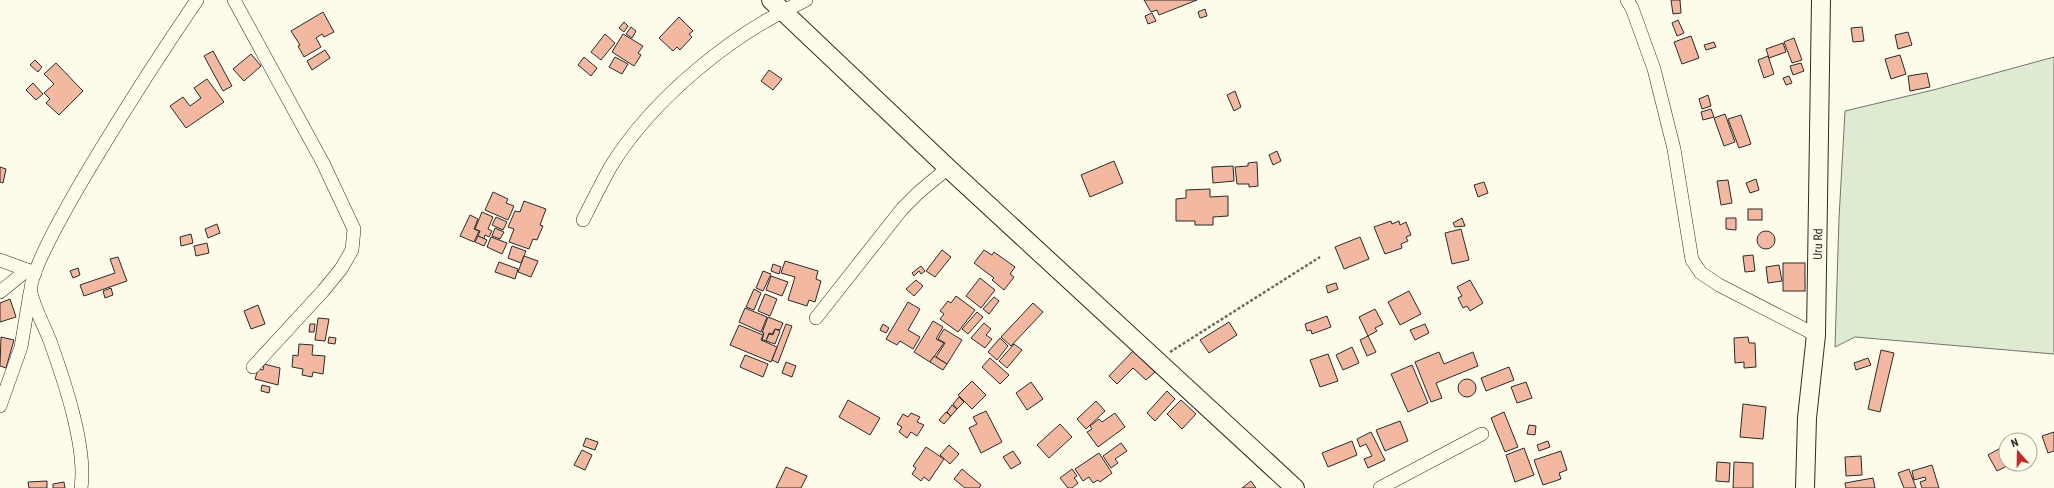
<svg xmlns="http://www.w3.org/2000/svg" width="2054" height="488" viewBox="0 0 2054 488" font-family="'Roboto Condensed',sans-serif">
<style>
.green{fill:#deebd1;stroke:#74746e}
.building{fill:#f2b8a0;stroke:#2b2b2b}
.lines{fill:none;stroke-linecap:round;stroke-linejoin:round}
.street-casing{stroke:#2b2b2b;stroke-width:14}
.secondary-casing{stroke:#2b2b2b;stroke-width:20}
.path{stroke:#6a6964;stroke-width:2.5;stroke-dasharray:3 2;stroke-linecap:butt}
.street{stroke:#fdfbea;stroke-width:13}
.secondary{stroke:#fdfbea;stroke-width:18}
.labels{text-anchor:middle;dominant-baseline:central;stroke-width:3;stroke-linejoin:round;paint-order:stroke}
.street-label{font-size:12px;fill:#2b2b2b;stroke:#fdfbea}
</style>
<rect width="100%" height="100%" fill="#fdfbea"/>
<!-- green -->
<polygon class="green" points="2054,57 2054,354 1855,337 1835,347 1839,218 1845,111 1937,89"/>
<!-- building -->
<g class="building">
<polygon points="1144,0 1197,0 1159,15 1157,10 1151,12"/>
<polygon points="1671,0 1680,0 1681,13 1673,14"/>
<polygon points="1205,9 1207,16 1200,18 1198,12"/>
<polygon points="323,12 334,32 324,37 322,34 316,38 321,47 304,57 298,46 300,45 291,31"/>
<polygon points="1152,13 1156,21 1148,24 1145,16"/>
<polygon points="679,17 693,31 689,34 692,37 680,50 677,47 673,51 659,38"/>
<polygon points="1678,20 1684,33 1677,36 1672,23"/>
<polygon points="624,22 628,26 624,32 619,28"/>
<polygon points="631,27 636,31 632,38 626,34"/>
<polygon points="1862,27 1864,41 1853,42 1851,28"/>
<polygon points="1908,32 1912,45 1898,49 1895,35"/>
<polygon points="605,34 615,43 601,60 591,52"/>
<polygon points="623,34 643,46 638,53 641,55 634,66 612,52"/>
<polygon points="1691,36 1699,58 1682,64 1674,42"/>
<polygon points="1794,38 1802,60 1792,63 1784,42"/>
<polygon points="1714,42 1716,47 1706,50 1704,45"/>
<polygon points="1783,43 1786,52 1769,58 1766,49"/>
<polygon points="325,50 330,58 312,70 307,61"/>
<polygon points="213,51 232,86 223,91 204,56"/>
<polygon points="251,54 261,66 244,81 233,69"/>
<polygon points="1900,55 1906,74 1891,79 1885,59"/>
<polygon points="1768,56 1774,74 1764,78 1758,60"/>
<polygon points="584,57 597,68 591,76 578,65"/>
<polygon points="615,57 628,64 622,74 609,67"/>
<polygon points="35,60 42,67 38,72 30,65"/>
<polygon points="56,63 83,91 59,115 46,103 50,99 44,93 54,84 44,74"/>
<polygon points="1801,63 1804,71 1793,75 1790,66"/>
<polygon points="769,70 782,79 773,90 761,81"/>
<polygon points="1927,73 1930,87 1910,91 1908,76"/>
<polygon points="1789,76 1792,83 1786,85 1783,78"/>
<polygon points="207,79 224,102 186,128 170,106 183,97 190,106 201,98 194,88"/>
<polygon points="33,83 43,94 36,100 26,90"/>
<polygon points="1235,91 1241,107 1234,111 1227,95"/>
<polygon points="1708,95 1711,106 1702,109 1699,99"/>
<polygon points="1711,109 1714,117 1703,120 1701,112"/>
<polygon points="1725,114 1735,142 1724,146 1714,118"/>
<polygon points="1741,115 1751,144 1739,148 1728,119"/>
<polygon points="1277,151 1281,161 1273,165 1269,155"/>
<polygon points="1114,161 1123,183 1090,197 1081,175"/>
<polygon points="1257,162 1258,186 1249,187 1249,184 1237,184 1235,167 1248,166 1248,163"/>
<polygon points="1233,166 1234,181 1213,183 1212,167"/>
<polygon points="0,167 6,169 3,183 0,182"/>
<polygon points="1756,179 1759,190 1750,193 1746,183"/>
<polygon points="1728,180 1732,203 1721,205 1717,181"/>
<polygon points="1484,182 1488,193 1478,197 1474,185"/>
<polygon points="1210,189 1210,197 1228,196 1228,216 1213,217 1213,225 1195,225 1195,221 1176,221 1176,199 1186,198 1186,190"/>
<polygon points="493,192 508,199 506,203 514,206 508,220 485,210"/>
<polygon points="524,201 546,209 540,225 543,226 537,240 533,239 529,249 509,242 514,229 508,227 515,211 520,212"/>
<rect x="1748" y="209" width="14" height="11"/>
<polygon points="482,212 493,217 488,229 492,231 489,237 485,235 484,239 478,236 480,231 475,229"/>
<polygon points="470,215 478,219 474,229 479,231 474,242 460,236"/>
<polygon points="496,217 507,222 503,230 492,225"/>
<polygon points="1462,218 1465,226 1455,227 1453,223"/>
<polygon points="1726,218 1736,218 1736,230 1726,229"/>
<polygon points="1391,221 1392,224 1399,221 1400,225 1406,222 1411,235 1406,237 1408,241 1401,244 1402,248 1385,254 1374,227"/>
<polygon points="217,224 220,233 208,238 205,229"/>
<polygon points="495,228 504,232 500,239 492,236"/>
<polygon points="1461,229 1469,260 1452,264 1445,233"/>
<circle cx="1766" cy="240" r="9"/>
<polygon points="191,234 193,243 181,246 180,237"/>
<polygon points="478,236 487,240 484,246 475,242"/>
<polygon points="491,237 507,243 502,254 487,247"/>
<polygon points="1360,237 1369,259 1344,269 1335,247"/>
<polygon points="207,243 209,253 196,256 194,246"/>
<polygon points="512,246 526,251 521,263 508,258"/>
<polygon points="942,250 951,257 935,277 926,271"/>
<polygon points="984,250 992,255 994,252 1015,267 1010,274 1014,277 1004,290 992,280 994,278 974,263"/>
<polygon points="1753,255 1755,271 1745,272 1743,256"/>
<polygon points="524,256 538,261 531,277 518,272"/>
<polygon points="118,257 127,281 84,296 80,285 115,273 110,259"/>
<polygon points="785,261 818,271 816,279 821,281 815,302 809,300 807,306 788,300 795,277 781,273"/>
<polygon points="499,262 518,269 515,279 495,272"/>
<rect x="1783" y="263" width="22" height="28"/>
<polygon points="773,264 781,267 779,274 771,271"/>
<polygon points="1779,265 1782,281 1768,283 1766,267"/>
<polygon points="921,266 925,271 921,274 919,271 914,276 912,273"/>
<polygon points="78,268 80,275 73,278 70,271"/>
<polygon points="763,271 771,274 763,291 756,288"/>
<polygon points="771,276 788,282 782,296 766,290"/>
<polygon points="980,278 995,290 981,308 966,296"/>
<polygon points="916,280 923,286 914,296 906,289"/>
<polygon points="1470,280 1483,303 1470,311 1467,306 1463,308 1458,298 1462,296 1457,287"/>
<polygon points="1336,283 1338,289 1328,293 1326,286"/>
<polygon points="111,288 113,295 105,298 103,291"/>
<polygon points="754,289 761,293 754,310 746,307"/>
<polygon points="1409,291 1421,314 1400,325 1388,302"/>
<polygon points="765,294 777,299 770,316 758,311"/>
<polygon points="956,296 975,310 958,332 940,319 944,314 940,311 948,301 951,303"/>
<polygon points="994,297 999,301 989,314 983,309"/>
<polygon points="10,299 16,317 0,322 0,303"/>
<polygon points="908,302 920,309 908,330 920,337 913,349 900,341 897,345 886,339"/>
<polygon points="1033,303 1043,312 1011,346 1001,337"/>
<polygon points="258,305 265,324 251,329 244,311"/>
<polygon points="745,308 767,317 761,332 739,322"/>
<polygon points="1375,309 1383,324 1375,328 1377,331 1368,336 1359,317"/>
<polygon points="977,312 983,317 968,334 962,329"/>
<polygon points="1327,316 1331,327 1312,334 1311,330 1307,331 1305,324"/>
<polygon points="768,317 783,323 780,330 775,329 772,334 769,333 766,341 762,340 764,333 762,333"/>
<polygon points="318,318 329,319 325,341 315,340"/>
<polygon points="933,321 943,327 936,339 944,343 930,362 914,352"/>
<polygon points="1229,322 1237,335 1209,353 1200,340"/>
<polygon points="984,323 991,329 986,335 992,339 985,348 971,338"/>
<polygon points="310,324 315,324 314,332 309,332"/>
<polygon points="786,324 792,326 778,363 772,360"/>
<polygon points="883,324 889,328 886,333 880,330"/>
<polygon points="1425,324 1429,333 1415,340 1410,330"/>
<polygon points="739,325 763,335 761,340 777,347 771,362 730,345"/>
<polygon points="775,329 780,331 775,344 766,341 769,334 773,335"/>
<polygon points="944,329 962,340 947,364 936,357 945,343 938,339"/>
<polygon points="1368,336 1376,352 1367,356 1360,340"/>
<polygon points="1,337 14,340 6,368 0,366"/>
<polygon points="329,337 336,338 335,344 328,343"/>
<polygon points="1748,337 1749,343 1755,343 1756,367 1744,368 1744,362 1735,363 1734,338"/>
<polygon points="1000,338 1008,346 997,360 988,352"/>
<polygon points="299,344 313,345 312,355 325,356 323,374 313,372 312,377 302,375 303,369 292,367 293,355 298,356"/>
<polygon points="1014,344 1022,350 1007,368 999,361"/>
<polygon points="1352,347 1359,363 1343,370 1336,355"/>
<polygon points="1881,350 1894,353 1880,412 1868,409"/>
<polygon points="1133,351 1155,372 1146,380 1133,368 1117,384 1109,376"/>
<polygon points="1439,352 1444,364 1473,352 1478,366 1436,383 1442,398 1431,402 1415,362"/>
<polygon points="1328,354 1338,381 1320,387 1310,360"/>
<polygon points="745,355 768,364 763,377 740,367"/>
<polygon points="934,356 947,364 943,370 930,362"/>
<polygon points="990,358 1009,375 1000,384 982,367"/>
<polygon points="1868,358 1871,365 1856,370 1854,363"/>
<polygon points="786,362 796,366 792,377 782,373"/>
<polygon points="264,364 280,368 278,385 255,379 258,369 263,370"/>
<polygon points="1412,365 1428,403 1408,412 1391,374"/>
<polygon points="1509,367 1514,380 1486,391 1481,378"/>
<circle cx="1467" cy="388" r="9"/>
<polygon points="972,381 986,395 972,409 958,395"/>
<polygon points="1031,382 1043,399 1027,410 1016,393"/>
<polygon points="1526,382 1532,398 1517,403 1511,387"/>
<polygon points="262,385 270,387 269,393 261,391"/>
<polygon points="1167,391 1175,399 1155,421 1147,413"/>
<polygon points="959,397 964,402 957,409 953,404"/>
<polygon points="848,400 880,418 870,435 839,417"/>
<polygon points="1181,400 1196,414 1182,429 1167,414"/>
<polygon points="1096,401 1105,411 1086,429 1077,419"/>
<polygon points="1743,404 1766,407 1763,439 1740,437"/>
<polygon points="952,405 957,409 951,416 947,412"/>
<polygon points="986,411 1002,442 981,453 969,428 977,424 973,417"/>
<polygon points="946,412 951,416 944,424 939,420"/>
<polygon points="1504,412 1518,447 1505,452 1491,418"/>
<polygon points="911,413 920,417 917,422 924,425 917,436 911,432 907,438 899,432 902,427 897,424 903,414 908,417"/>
<polygon points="1115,413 1125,427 1098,447 1087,432 1092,429 1090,426 1099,419 1102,422"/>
<polygon points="1400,421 1408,441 1385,451 1376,430"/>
<polygon points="1060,424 1072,437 1049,458 1037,445"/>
<polygon points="1529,425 1536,426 1535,435 1527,434"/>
<polygon points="1371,432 1385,460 1368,468 1364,459 1372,456 1366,444 1360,447 1357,439"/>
<polygon points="2054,432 2054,451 2048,453 2042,436"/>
<polygon points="586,438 598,442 595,450 583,446"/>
<polygon points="1352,441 1357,455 1328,467 1322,453"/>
<polygon points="1548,441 1550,447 1539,451 1537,445"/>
<polygon points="1121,443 1127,451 1115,459 1118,463 1111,468 1103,456"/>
<polygon points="949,445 959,454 950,464 940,455"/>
<polygon points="2006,445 2006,464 2011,464 1997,471 1988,455"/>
<polygon points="926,447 944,459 929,481 924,477 921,481 912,474 916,468 913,466"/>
<polygon points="1524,448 1534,475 1515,482 1506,455"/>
<polygon points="582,450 592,455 585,470 574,465"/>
<polygon points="1013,451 1021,463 1011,469 1003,457"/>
<polygon points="1561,451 1567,470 1559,473 1561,479 1543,485 1534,460"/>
<polygon points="1099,453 1112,473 1100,482 1098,480 1093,483 1089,477 1083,481 1075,469"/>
<polygon points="1861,456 1862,475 1846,476 1845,457"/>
<polygon points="1717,462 1730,463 1729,482 1716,481"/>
<polygon points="1734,462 1753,463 1753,488 1733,488"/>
<polygon points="1932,465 1939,488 1922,488 1920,482 1926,480 1925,477 1914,480 1912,471"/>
<polygon points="786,467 807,476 801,488 776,488"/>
<polygon points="962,469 981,485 979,488 965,488 954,479"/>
<polygon points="1072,469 1077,476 1074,478 1078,483 1072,488 1068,488 1060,478"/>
<polygon points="1909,469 1916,488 1904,488 1898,473"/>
<polygon points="1873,478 1875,488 1846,488 1845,483"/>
<polygon points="47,481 47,488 29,488 28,482"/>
<polygon points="1251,481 1256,488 1242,488"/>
<polygon points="64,482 65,488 53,488 53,484"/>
</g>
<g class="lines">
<defs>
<g id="street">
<polyline points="234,0 323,163 354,229 352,250 341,269 323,291 253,367"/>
<polyline points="1627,0 1632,8 1654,69 1674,149 1692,260 1701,273 1719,285 1816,335"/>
<path d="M583,220C592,202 601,184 611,166C654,97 733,33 806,0"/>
<polyline points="0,260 35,273"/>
<polyline points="0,292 27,270"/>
<polyline points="816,318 902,209 919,192 948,168"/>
<polyline points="0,406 21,347 30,293"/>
<path d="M81,488C87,447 64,380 50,341C44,325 35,310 31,293C23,261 171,38 197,0"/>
<polyline points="1380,488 1482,434"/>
</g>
<g id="secondary">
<polyline points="771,0 948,168 1295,488"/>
<polyline points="1805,488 1807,418 1816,335 1821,0"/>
</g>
</defs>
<!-- street casing -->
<use href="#street" class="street-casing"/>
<!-- secondary casing -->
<use href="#secondary" class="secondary-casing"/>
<!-- path -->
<polyline class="path" points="1170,352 1320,257"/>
<!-- street -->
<use href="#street" class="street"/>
<!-- secondary -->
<use href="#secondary" class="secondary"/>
</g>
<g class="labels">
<!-- street labels -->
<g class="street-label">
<text transform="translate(1818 244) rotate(-89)">Uru Rd</text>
</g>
</g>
<!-- north arrow -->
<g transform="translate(2018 452) rotate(340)"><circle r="19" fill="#fdfbea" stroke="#a9a89e"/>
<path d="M0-3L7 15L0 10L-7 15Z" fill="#c62828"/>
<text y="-6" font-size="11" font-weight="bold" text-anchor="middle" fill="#2b2b2b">N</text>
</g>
</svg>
